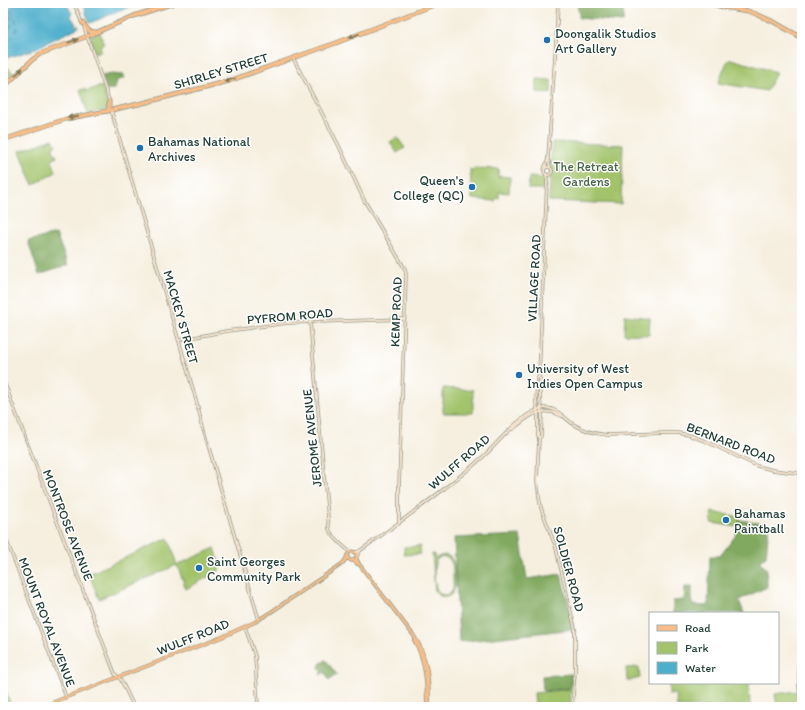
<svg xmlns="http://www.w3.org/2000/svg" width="805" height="710" viewBox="0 0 805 710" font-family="Itim,sans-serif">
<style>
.green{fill:#a2c36b;stroke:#608050;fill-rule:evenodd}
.forest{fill:#81a95f;stroke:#50734a}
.water{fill:#4dafcc;stroke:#367680}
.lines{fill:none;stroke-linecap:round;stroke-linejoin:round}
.ferry{stroke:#2f6569;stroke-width:1;stroke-dasharray:5 4;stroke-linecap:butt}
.secondary-casing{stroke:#8a968a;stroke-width:3.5}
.primary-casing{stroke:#8a968a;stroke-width:4}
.highway-casing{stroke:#8a968a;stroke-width:5}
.secondary{stroke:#fce5cf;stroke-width:2}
.primary{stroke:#f8bd88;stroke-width:2.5}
.highway{stroke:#f8bd88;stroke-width:3.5}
.oneway{fill:#81775a}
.poi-dot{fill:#1f6fb2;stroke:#fff;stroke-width:1.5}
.labels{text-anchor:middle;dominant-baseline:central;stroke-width:3;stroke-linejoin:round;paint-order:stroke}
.poi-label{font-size:13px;fill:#1f3d34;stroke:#fff;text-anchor:start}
.street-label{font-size:13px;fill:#1f3d34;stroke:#fff}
.park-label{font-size:13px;fill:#466544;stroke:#fff}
</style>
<rect width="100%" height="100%" fill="#fff"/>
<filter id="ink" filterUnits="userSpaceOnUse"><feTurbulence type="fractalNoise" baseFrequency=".025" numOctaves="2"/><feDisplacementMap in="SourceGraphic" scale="8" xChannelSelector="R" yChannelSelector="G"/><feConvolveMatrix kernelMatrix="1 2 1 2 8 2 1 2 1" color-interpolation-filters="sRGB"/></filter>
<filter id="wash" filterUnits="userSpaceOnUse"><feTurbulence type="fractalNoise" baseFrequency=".012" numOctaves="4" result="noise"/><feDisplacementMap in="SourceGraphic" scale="16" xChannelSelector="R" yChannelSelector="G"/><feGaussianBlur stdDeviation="0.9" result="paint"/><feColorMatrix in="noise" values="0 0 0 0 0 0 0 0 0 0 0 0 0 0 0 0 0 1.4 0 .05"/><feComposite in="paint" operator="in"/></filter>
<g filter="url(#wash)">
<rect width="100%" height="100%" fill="#f6efdf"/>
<!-- green -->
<g class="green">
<polygon points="100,32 104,44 100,46 101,51 95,53 90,36"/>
<polygon points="731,59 776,72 767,91 718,83 727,62"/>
<polygon points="3,62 13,73 3,83"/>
<polygon points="537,79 551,80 551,93 536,92"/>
<polygon points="102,86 108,107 106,110 88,114 80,90 85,89 86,91"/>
<polygon points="397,137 405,148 397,153 390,142"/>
<polygon points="53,139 56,145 52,148 57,157 52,160 56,172 33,185 20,151"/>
<polygon points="552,142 623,145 621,204 549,201"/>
<polygon points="475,168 499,169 498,174 499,178 500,176 510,177 509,193 499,192 499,198 496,199 495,201 472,199 470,169 472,170"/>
<polygon points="529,177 546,178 545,189 528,189"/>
<polygon points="625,315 650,318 649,335 624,334"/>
<polygon points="443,388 473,390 473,413 443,413"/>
<polygon points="712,512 740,517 738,527 711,523"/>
<polygon points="168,538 177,565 215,548 220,565 219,571 186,589 177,565 99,599 89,574"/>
<polygon points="420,546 420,554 404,555 404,547"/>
<path d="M432,554H434L435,559C442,553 452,554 454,564C455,568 454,573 455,577C455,581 456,586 454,590C453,594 449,597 445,597C440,597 437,594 435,591ZM441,557C454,556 453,569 453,578C453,582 454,587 452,590C451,593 448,595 445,595C432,595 434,571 435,563L437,559Z"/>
<polygon points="639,667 640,678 627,681 626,668"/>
<polygon points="3,680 11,707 3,707"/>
<polygon points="669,683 749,683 750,707 677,707 676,694 669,695"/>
<polygon points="571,689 570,707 535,707 534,693"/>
<polygon points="797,691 799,707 777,707 775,694"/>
</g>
<!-- forest -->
<g class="forest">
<path d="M577,3H624L623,22L579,18C580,12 577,9 577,3Z"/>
<polygon points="111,74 124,75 125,78 116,81 117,85 115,85 116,88 107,91 102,76"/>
<polygon points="56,234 68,265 39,275 28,241"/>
<polygon points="740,520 769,525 766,556 760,562 767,569 767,587 739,600 744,613 673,613 673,601 684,600 685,587 692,587 692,605 708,606 710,556 720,556 736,535"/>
<polygon points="520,535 527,579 561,574 574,629 459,642 454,538"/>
<polygon points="326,660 337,675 329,680 328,679 328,677 326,675 325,672 320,675 322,670 319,668 320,664"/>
<polygon points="572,674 571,688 543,691 542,676"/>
</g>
<!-- water -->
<g class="water">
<polygon points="17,3 67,3 67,5 72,14 70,15 76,24 74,24 75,26 78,25 79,27 30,51 3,59 3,12 6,11 5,9"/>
<polygon points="82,3 139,3 90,23 85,11 86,10"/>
</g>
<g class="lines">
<!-- ferry -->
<g class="ferry">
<polyline points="3,17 7,14"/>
<polyline points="3,18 12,11"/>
<polyline points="3,21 11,12"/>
<polyline points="3,24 10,14"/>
<polyline points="3,26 8,22 12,11"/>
<polyline points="3,35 10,27 13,15"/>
<path d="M3,44C20,34 19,27 12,10"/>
</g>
</g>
</g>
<g filter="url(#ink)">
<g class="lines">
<defs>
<g id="secondary">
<polyline points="74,3 82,23"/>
<polyline points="84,27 109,100"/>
<polyline points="293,58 339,146 364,200 405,269 406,274 399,487 399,524"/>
<polyline points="111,110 195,396 204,431 259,620"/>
<circle cx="548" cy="171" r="4"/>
<polyline points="545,167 548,159"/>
<polyline points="550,167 548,158 556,42 558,3"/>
<path d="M310,322L329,529C332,537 344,547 350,552"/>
<polyline points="179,340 227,331 287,323 404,319"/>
<polyline points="539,376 540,379 540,399 542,415 541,436 539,438 537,481 539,497 541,508 556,548 575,629 575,672 572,707"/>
<polyline points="3,379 105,648 115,674 121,680 134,707"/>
<path d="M511,429H513C523,421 536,409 550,412C555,412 558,415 562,416"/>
<polyline points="539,438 538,436 538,415 536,403 537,379 539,376 547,181 546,174"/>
<polyline points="3,531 66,697"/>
<path d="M353,552H357L361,550C389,530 417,510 444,489C461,475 478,463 493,447C504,435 528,409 545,408C558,408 564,418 573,424C583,430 596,434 608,435L665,433H678L689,435L705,441L757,466L773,470L797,473L802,475"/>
<polyline points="356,558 360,551"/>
<polyline points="245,627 255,656 258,707"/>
<polyline points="801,707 799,685 799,658 802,656"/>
</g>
<g id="primary">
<circle cx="352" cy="556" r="4.5"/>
<path d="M356,558L359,564L414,636C428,657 429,682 429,707"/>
<polyline points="352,561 355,561 357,564"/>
<path d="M414,640C426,660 427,684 427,707"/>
<polyline points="41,707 222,637 255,622 271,612 342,564 346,559 347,556"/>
</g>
<g id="highway">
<polyline points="708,3 723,7 748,11 756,14 774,22 802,38"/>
<polyline points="82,22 89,31 95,32"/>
<polyline points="3,88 32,60 40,54 88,36 134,16 174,3"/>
<polyline points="107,111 109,108 109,101"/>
<polyline points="3,140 66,119 107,111 143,103 229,81 293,58 336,43 439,3"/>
</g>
</defs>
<!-- secondary casing -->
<use href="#secondary" class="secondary-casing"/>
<!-- primary casing -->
<use href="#primary" class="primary-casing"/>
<!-- highway casing -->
<use href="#highway" class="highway-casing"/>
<!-- secondary -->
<use href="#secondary" class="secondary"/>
<!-- primary -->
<use href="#primary" class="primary"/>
<!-- highway -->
<use href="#highway" class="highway"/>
</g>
<!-- one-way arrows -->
<defs><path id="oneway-solid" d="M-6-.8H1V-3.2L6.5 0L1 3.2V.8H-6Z"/></defs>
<g class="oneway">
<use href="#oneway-solid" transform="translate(354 36) rotate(159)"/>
<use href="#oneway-solid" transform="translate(73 41) rotate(-20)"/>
<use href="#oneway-solid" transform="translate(19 72) rotate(-45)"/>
<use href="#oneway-solid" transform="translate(230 80) rotate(163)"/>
<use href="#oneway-solid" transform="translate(73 117) rotate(170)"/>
</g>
</g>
<!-- markers -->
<g class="poi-dot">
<circle cx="547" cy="40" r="4"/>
<circle cx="140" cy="148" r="4"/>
<circle cx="472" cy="187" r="4"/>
<circle cx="519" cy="375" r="4"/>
<circle cx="726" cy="520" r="4"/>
<circle cx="199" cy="568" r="4"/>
</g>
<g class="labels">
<!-- poi labels -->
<g class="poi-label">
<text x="555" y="33">Doongalik Studios<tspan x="555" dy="15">Art Gallery</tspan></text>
<text x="148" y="141">Bahamas National<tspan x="148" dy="15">Archives</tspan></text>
<text x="464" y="180" text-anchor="end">Queen's<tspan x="464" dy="15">College (QC)</tspan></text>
<text x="527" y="368">University of West<tspan x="527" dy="15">Indies Open Campus</tspan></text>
<text x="734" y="513">Bahamas<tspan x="734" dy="15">Paintball</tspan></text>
<text x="207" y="561">Saint Georges<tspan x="207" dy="15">Community Park</tspan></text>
</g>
<!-- street labels -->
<g class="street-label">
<text transform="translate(221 71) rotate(-17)">SHIRLEY STREET</text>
<text transform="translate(534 278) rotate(-87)">VILLAGE ROAD</text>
<text transform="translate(396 312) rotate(-88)">KEMP ROAD</text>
<text transform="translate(290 316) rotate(-5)">PYFROM ROAD</text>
<text transform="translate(181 317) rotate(74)">MACKEY STREET</text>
<text transform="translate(312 438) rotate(-96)">JEROME AVENUE</text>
<text transform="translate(731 443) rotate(21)">BERNARD ROAD</text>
<text transform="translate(459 462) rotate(-41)">WULFF ROAD</text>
<text transform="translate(68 525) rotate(69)">MONTROSE AVENUE</text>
<text transform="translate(569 569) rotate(75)">SOLDIER ROAD</text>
<text transform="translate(47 622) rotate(69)">MOUNT ROYAL AVENUE</text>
<text transform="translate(193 637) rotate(-22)">WULFF ROAD</text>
</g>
<!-- park labels -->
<g class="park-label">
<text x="586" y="166">The Retreat<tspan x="586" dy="15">Gardens</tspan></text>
</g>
</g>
<!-- margin -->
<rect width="805" height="710" fill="none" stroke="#fff" stroke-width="16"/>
<!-- legend -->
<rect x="649" y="612" width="130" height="72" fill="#ffffff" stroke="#a5b1ae"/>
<rect x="657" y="625" width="20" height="6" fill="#f8bd88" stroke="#a5b1ae"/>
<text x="685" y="632" font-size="12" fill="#1f3d34">Road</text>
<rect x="657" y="642" width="20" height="12" fill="#a2c36b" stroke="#a5b1ae"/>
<text x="685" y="652" font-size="12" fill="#1f3d34">Park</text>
<rect x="657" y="662" width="20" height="12" fill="#4dafcc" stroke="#a5b1ae"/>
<text x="685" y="672" font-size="12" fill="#1f3d34">Water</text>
</svg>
